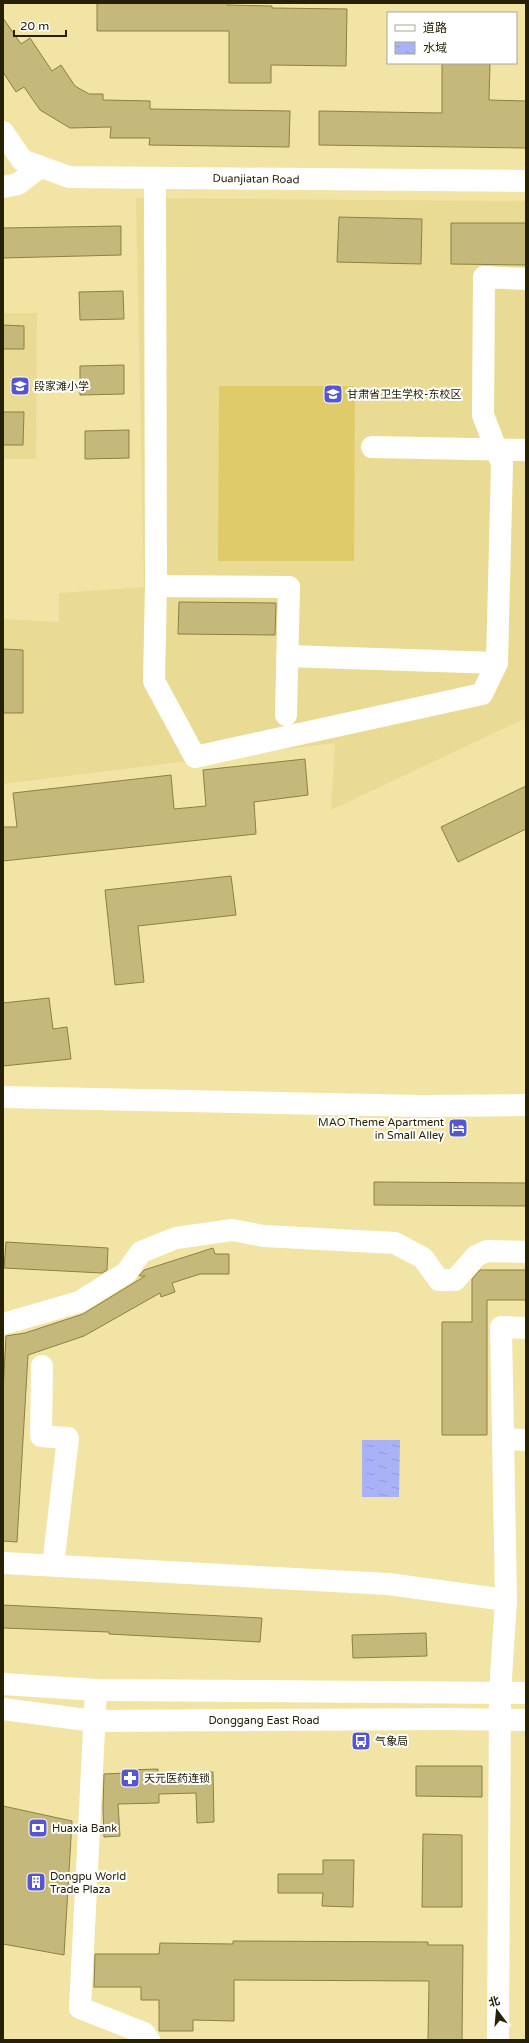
<svg xmlns="http://www.w3.org/2000/svg" width="529" height="2043" viewBox="0 0 529 2043" font-family="'Varela Round','Noto Sans SC',sans-serif">
<style>
.built{fill:#eadb94}
.pitch{fill:#e0cb6b}
.water{fill:url(#water-ripples)}
.building{fill:#c5b87b;stroke:#8c8043}
.lines{fill:none;stroke-linecap:round;stroke-linejoin:round}
.minor{stroke:#fff;stroke-width:22}
.major{stroke:#fff;stroke-width:22}
.labels{text-anchor:middle;dominant-baseline:central;stroke-width:4;stroke-linejoin:round;paint-order:stroke}
.street-label{font-size:11px;fill:#262007;stroke:#fff}
.poi-label{font-size:11px;fill:#262007;stroke:#fff;text-anchor:start}
</style>
<defs>
<pattern id="water-ripples" width="26" height="14" patternUnits="userSpaceOnUse"><rect width="26" height="14" fill="#a9b2f7"/><path d="M2 4q2-2 4 0t4 0M15 11q2-2 4 0t4 0" fill="none" stroke="#9199d2"/></pattern>
</defs>
<rect width="100%" height="100%" fill="#f1e4a4"/>
<!-- built -->
<g class="built">
<polygon points="136,198 526,201 526,718 331,810 335,743 3,784 3,619 59,622 59,593 144,587"/>
<polygon points="3,313 37,313 36,459 3,459"/>
</g>
<!-- pitch -->
<polygon class="pitch" points="219,386 355,386 354,561 218,561"/>
<!-- water -->
<polygon class="water" points="362,1440 400,1440 399,1497 362,1497"/>
<!-- building -->
<g class="building">
<polygon points="97,3 227,3 227,5 272,6 272,8 347,9 346,66 271,65 271,83 229,83 229,31 97,31"/>
<polygon points="3,18 21,44 30,38 52,71 61,65 75,86 89,94 103,94 103,100 150,101 150,109 290,111 289,147 149,145 150,138 110,138 111,127 70,128 40,110 24,87 16,92 3,72"/>
<polygon points="442,63 490,63 489,100 526,101 526,148 319,145 319,111 442,113"/>
<polygon points="339,217 422,219 421,264 337,262"/>
<polygon points="451,223 526,223 526,265 451,264"/>
<polygon points="121,226 121,255 3,258 3,228"/>
<polygon points="123,291 124,319 80,320 79,292"/>
<polygon points="3,325 24,326 24,349 3,349"/>
<polygon points="124,365 124,394 80,395 80,366"/>
<polygon points="3,412 24,412 23,445 3,445"/>
<polygon points="129,430 129,458 85,459 85,431"/>
<polygon points="179,602 276,603 275,635 178,634"/>
<polygon points="3,649 23,650 23,713 3,713"/>
<polygon points="305,759 308,795 254,802 256,834 3,861 3,827 17,827 13,793 171,775 174,809 206,806 203,770"/>
<polygon points="526,786 526,829 458,862 441,827"/>
<polygon points="231,876 236,915 138,926 144,982 115,985 105,890"/>
<polygon points="49,998 53,1029 67,1027 71,1059 3,1066 3,1003"/>
<polygon points="374,1182 526,1183 526,1206 374,1205"/>
<polygon points="6,1242 108,1248 107,1270 102,1273 4,1268"/>
<polygon points="213,1248 215,1254 229,1254 229,1274 200,1274 172,1283 175,1292 161,1297 160,1293 84,1336 28,1355 17,1542 3,1541 3,1392 6,1336 25,1333 83,1314 145,1276 139,1276 144,1270"/>
<polygon points="480,1270 526,1270 526,1300 487,1300 487,1435 442,1435 442,1322 472,1322 472,1279"/>
<polygon points="3,1605 262,1618 260,1642 109,1634 109,1632 3,1628"/>
<polygon points="426,1633 427,1656 353,1658 352,1635"/>
<polygon points="416,1766 482,1766 482,1797 416,1796"/>
<polygon points="158,1769 158,1774 213,1772 214,1822 197,1823 196,1793 159,1794 159,1803 118,1804 120,1836 104,1837 103,1808 104,1774 127,1773 127,1770"/>
<polygon points="3,1806 72,1821 64,1955 3,1944"/>
<polygon points="423,1834 462,1835 462,1907 422,1907"/>
<polygon points="323,1860 354,1860 353,1907 322,1906 323,1893 278,1893 278,1874 323,1874"/>
<polygon points="233,1941 428,1942 428,1945 463,1945 462,2040 428,2040 429,1981 234,1980 234,2021 193,2020 193,2031 159,2031 159,2000 141,2000 141,1987 94,1987 95,1954 159,1954 160,1943 233,1944"/>
</g>
<g class="lines">
<!-- minor -->
<g class="minor">
<polyline points="155,178 156,586 154,681 195,757 482,694 497,663 502,464 483,415 484,277 526,279"/>
<polyline points="3,187 18,184 40,167"/>
<polyline points="372,447 526,450"/>
<polyline points="156,586 289,587 286,715"/>
<polyline points="287,656 497,663"/>
<polyline points="3,1097 422,1106 526,1105"/>
<polyline points="3,1324 79,1302 126,1273 141,1252 176,1238 232,1230 264,1236 395,1243 423,1258 439,1280 455,1280 476,1256 487,1251 526,1252"/>
<polyline points="42,1366 41,1436 68,1438 53,1565"/>
<polyline points="503,1439 526,1440"/>
<polyline points="3,1563 388,1584 506,1600"/>
<polyline points="96,1690 80,2008 144,2033 149,2040"/>
<polyline points="498,2040 500,1693 506,1600 501,1327 526,1328"/>
</g>
<!-- major -->
<g class="major">
<polyline points="3,132 22,160 69,177 526,181"/>
<polyline points="3,1684 96,1690 526,1693"/>
<polyline points="3,1709 94,1721 447,1719 526,1720"/>
</g>
</g>
<!-- icons -->
<defs>
<symbol id="school-square" viewBox="-11 -11 22 22"><rect x="-9" y="-9" width="18" height="18" rx="4" fill="#5657ce" stroke="#fff"/><path d="M0-5L7-2L0 1L-7-2ZM-4 1L0 2.5L4 1V4Q0 6-4 4Z" fill="#fff"/></symbol>
<symbol id="university-square" viewBox="-11 -11 22 22"><rect x="-9" y="-9" width="18" height="18" rx="4" fill="#5657ce" stroke="#fff"/><path d="M0-5L7-2L0 1L-7-2ZM-4 1L0 2.5L4 1V4Q0 6-4 4Z" fill="#fff"/></symbol>
<symbol id="hotel-square" viewBox="-11 -11 22 22"><rect x="-9" y="-9" width="18" height="18" rx="4" fill="#5657ce" stroke="#fff"/><path d="M-6-4.5h1.5V1H6V5H4.5V3h-9V5H-6ZM-4 0a1.8 1.8 0 1 1 3.6 0ZM.5 0V-2.5h3Q6-2.5 6 0Z" fill="#fff"/></symbol>
<symbol id="bus-square" viewBox="-11 -11 22 22"><rect x="-9" y="-9" width="18" height="18" rx="4" fill="#5657ce" stroke="#fff"/><path d="M-5-6H5V4H4V6H2V4H-2V6H-4V4H-5ZM-3.5-4V0h7V-4ZM-3.5 1.2v1.5H-2V1.2ZM2 1.2v1.5H3.5V1.2Z" fill="#fff"/></symbol>
<symbol id="pharmacy-square" viewBox="-11 -11 22 22"><rect x="-9" y="-9" width="18" height="18" rx="4" fill="#5657ce" stroke="#fff"/><path d="M-2-6h4v4h4v4h-4v4h-4v-4h-4v-4h4Z" fill="#fff"/></symbol>
<symbol id="bank-square" viewBox="-11 -11 22 22"><rect x="-9" y="-9" width="18" height="18" rx="4" fill="#5657ce" stroke="#fff"/><path d="M-6-4H6V4H-6ZM0-2.3a2.3 2.3 0 1 0 0 4.6a2.3 2.3 0 1 0 0-4.6Z" fill="#fff"/></symbol>
<symbol id="building-square" viewBox="-11 -11 22 22"><rect x="-9" y="-9" width="18" height="18" rx="4" fill="#5657ce" stroke="#fff"/><path d="M-4-6H4V6H1V3H-1V6H-4ZM-2.5-4.3h1.7v1.8h-1.7ZM.8-4.3h1.7v1.8H.8ZM-2.5-1h1.7V.8h-1.7ZM.8-1h1.7V.8H.8Z" fill="#fff"/></symbol>
</defs>
<g fill-rule="evenodd">
<use href="#school-square" x="9" y="375" width="22" height="22"/>
<use href="#university-square" x="322" y="383" width="22" height="22"/>
<use href="#hotel-square" x="447" y="1117" width="22" height="22"/>
<use href="#bus-square" x="350" y="1730" width="22" height="22"/>
<use href="#pharmacy-square" x="119" y="1767" width="22" height="22"/>
<use href="#bank-square" x="27" y="1817" width="22" height="22"/>
<use href="#building-square" x="25" y="1871" width="22" height="22"/>
</g>
<g class="labels">
<!-- street labels -->
<g class="street-label">
<text transform="translate(256 179) rotate(1)">Duanjiatan Road</text>
<text x="264" y="1720">Donggang East Road</text>
</g>
<!-- poi labels -->
<g class="poi-label">
<text x="34" y="386">段家滩小学</text>
<text x="347" y="394">甘肃省卫生学校-东校区</text>
<text x="444" y="1122" text-anchor="end">MAO Theme Apartment<tspan x="444" dy="13">in Small Alley</tspan></text>
<text x="375" y="1741">气象局</text>
<text x="144" y="1778">天元医药连锁</text>
<text x="52" y="1828">Huaxia Bank</text>
<text x="50" y="1876">Dongpu World<tspan x="50" dy="13">Trade Plaza</tspan></text>
</g>
</g>
<!-- border -->
<rect width="529" height="2043" fill="none" stroke="#262007" stroke-width="8"/>
<!-- legend -->
<rect x="387" y="12" width="130" height="52" fill="#ffffff" stroke="#a8a69c"/>
<rect x="395" y="25" width="20" height="6" fill="#ffffff" stroke="#a8a69c"/>
<text x="423" y="32" font-size="12" fill="#262007">道路</text>
<rect x="395" y="42" width="20" height="12" fill="url(#water-ripples)" stroke="#a8a69c"/>
<text x="423" y="52" font-size="12" fill="#262007">水域</text>
<!-- north arrow -->
<g transform="translate(497 2011) rotate(344)" stroke="#ffffff" stroke-width="3" paint-order="stroke">
<path d="M0-3L7 15L0 10L-7 15Z" fill="#262007"/>
<text y="-6" font-size="11" font-weight="bold" text-anchor="middle" fill="#262007">北</text>
</g>
<!-- scale -->
<path d="M14 30v6h52v-6" fill="none" stroke="#262007" stroke-width="2"/>
<text x="20" y="30" font-size="12" fill="#262007" stroke="#ffffff" stroke-width="3" paint-order="stroke">20 m</text>
</svg>
